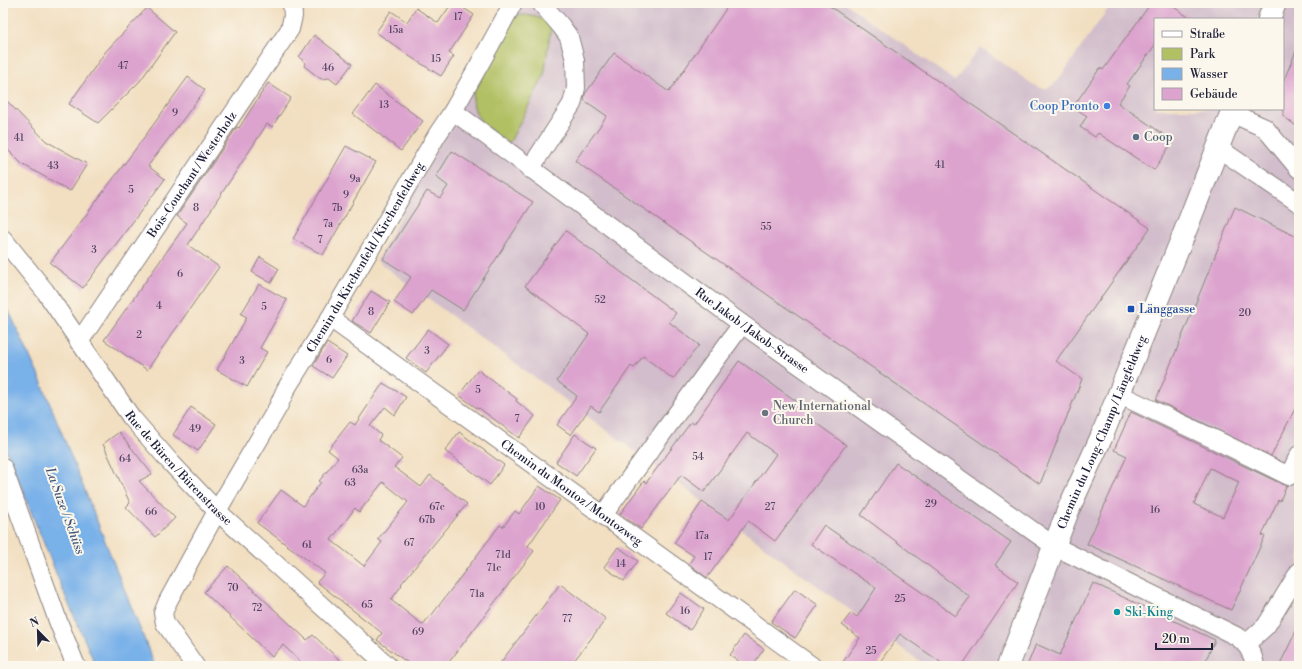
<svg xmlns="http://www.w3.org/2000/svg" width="1302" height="669" viewBox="0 0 1302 669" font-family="'Libre Bodoni',serif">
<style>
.industrial{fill:#d1bdcb;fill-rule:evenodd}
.green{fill:#b1c063;stroke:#6a714f}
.water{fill:#79b1e9;stroke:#4e6a92}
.building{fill:#dca3ce;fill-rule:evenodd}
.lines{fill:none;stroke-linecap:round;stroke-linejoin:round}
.minor-casing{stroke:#8a807e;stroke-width:20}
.major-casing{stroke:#8a807e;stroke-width:24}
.minor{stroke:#fff;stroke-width:18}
.major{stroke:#fff;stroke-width:22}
.shop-dot{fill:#3f7fe0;stroke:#fbf7ec;stroke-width:1.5}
.service-dot{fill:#5c6f8a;stroke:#fbf7ec;stroke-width:1.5}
.transit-dot{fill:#1a4fb4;stroke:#fbf7ec;stroke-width:1.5}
.worship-dot{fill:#6b7280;stroke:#fbf7ec;stroke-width:1.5}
.culture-dot{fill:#0f9aa8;stroke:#fbf7ec;stroke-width:1.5}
.labels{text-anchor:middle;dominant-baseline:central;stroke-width:4;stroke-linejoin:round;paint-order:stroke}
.number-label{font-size:10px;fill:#504260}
.shop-label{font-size:12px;fill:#366cbe;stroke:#fbf7ec;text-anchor:end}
.service-label{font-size:12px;fill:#4e5e75;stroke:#fbf7ec;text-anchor:start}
.street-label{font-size:12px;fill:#22223b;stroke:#fbf7ec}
.transit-label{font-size:12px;fill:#164399;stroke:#fbf7ec;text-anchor:start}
.worship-label{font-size:12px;fill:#5b616d;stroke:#fbf7ec;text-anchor:start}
.culture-label{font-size:12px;fill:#0d838f;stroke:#fbf7ec;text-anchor:start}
.water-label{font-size:13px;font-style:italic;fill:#405478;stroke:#fbf7ec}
</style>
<rect width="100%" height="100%" fill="#fbf7ec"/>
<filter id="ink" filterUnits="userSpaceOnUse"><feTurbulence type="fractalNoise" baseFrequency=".025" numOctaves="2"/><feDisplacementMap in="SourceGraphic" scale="8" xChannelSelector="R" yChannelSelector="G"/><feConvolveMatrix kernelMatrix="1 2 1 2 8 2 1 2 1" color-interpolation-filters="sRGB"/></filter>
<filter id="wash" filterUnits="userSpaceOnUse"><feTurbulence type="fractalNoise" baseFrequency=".012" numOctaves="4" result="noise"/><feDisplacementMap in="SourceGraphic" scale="16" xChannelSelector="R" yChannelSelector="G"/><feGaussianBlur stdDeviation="0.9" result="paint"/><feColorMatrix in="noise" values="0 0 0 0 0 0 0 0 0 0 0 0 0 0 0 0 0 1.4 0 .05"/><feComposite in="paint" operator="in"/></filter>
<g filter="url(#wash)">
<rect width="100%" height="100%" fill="#f2dfc1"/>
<!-- industrial -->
<path class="industrial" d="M513,3H845L955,81L980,47L1032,84L1040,88H1048L1054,84L1061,76L1112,3H1299V666H926L377,261ZM1155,19H1283V109H1155Z"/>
<!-- green -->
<path class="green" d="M520,15C532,15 542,17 551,26L544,76L509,144C490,129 471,121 473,93L515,16Z"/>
<!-- water -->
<polygon class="water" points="3,298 41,381 155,666 96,666 67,600 3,443"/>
<g id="blocks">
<!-- building -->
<g class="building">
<polygon points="452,3 456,3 474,15 449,53 454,56 441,76 409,56 376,32 391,11 407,22 416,8 438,23"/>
<polygon points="730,3 825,3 1150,228 1056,361 1082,379 1040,484 575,161 607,116 584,100 585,94 614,53 669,92"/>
<polygon points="1151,3 1168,3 1191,19 1155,19 1155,45 1127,84 1130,86 1118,103 1173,141 1154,170 1098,133 1095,137 1080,127 1087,116 1073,107 1100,68 1103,70"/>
<polygon points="147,8 175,32 140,81 98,123 69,104 106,51"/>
<polygon points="314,35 352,64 337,84 329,78 321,79 304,66 306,63 299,57"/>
<polygon points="1299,44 1299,128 1283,116 1283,82"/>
<polygon points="188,77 205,90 148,166 165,179 83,288 50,263 140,143"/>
<polygon points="268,83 291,98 272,127 267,124 188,245 219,267 147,370 104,340 187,223 177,216 237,127 239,128"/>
<polygon points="375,85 423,121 401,151 353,114"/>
<polygon points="3,97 46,141 87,164 70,191 22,164 3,145"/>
<polygon points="346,146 376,162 323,255 293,239"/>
<polygon points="452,151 533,202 463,310 431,290 413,315 394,302 411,277 383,259 427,191 440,198 448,186 436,177"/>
<polygon points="1235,207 1299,238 1299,401 1271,456 1156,400"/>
<polygon points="566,231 676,313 669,322 699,345 673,379 643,356 634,368 631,366 599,412 591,406 571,435 557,425 577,396 557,381 589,334 525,286"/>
<polygon points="260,257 279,269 271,283 252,272"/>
<polygon points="259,284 287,300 260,348 267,352 247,387 217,370 247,317 241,314"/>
<polygon points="371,291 390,302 371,333 352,321"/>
<polygon points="428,329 448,344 426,373 406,358"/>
<polygon points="327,343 347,356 332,378 313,366"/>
<polygon points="739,361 809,410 805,415 846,445 775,541 748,521 707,578 689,564 694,556 674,543 702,502 729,520 776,454 747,433 704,492 681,475 641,529 620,514 644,481 646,483 691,422 694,424"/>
<polygon points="478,370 517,399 516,401 535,416 519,438 479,408 478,409 459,395"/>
<path d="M383,383L406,397L395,415L385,407L370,426L381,435L378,440L402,458L394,467L421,487L430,475L467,504L401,584L402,585L391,600L423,625L430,615L431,616L500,525L503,527L515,511L519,514L539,486L560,500L528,546L534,551L446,666H412L377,640L382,633L317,582L325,573L257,523L281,490L303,506L321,482L319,481L338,458L328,450L350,422L355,425ZM383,482L408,502L378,539L382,542L364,566L331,540L355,508L359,512Z"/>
<polygon points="191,407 216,424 198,451 173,435"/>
<path d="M1131,412L1286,486L1280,501L1278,500L1262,535L1265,536L1231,610L1087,544L1127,456L1114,450ZM1210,468L1239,482L1223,517L1194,504Z"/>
<polygon points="119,432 152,474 139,481 175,518 155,537 126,507 130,503 103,444"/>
<polygon points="459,432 504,465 490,485 445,451"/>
<polygon points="575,434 596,448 576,476 556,462"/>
<polygon points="896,463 1011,542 995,565 1018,582 962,666 946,666 900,634 877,666 840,666 860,638 842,625 851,613 857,617 876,588 811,544 824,525 956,616 970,597 861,515"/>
<polygon points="618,547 638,561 624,581 604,567"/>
<polygon points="228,566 307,640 313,635 346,666 305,666 283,645 272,657 204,592"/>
<polygon points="1093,583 1215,640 1203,666 1027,666 1036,644 1060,655"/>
<polygon points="560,584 606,619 570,666 498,666"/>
<polygon points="795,589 818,605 795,638 771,622"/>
<polygon points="681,593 704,609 690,630 666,613"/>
<polygon points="1299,625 1299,666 1279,666"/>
<polygon points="744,635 764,649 752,666 746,666 730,655"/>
</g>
</g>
</g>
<g filter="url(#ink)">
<use href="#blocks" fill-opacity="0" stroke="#8a807e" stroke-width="1"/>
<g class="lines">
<defs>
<g id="minor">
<path id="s1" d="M453,111L742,324L1054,546L1236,636C1247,643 1253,652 1255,666"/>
<polyline points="1231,113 1265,128 1299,169"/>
<polyline points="1218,148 1299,203"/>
<polyline points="530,169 572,104 576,88 575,60 569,37 561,26 541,3"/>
<path id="s2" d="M3,239L45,291L131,417L172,464L217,511L388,666"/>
<path id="s3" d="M330,318L812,666"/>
<path id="s4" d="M79,342L290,29L293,16L292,3"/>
<polyline points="1119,393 1129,399 1220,442 1289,476 1299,455"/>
<polyline points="3,468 58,621 76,666"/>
<polyline points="603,515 742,324"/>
<polyline points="1246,644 1266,626 1299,572"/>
<path id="s5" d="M195,666L165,623L163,613L168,601L217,511L278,407L286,389L330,318L437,135L453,111L483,58L513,3"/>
</g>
<g id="major">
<polyline points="1269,19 1275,3"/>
<path id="s6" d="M1008,666L1069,508L1101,438L1180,244L1233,109"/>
</g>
</defs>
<!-- minor casing -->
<use href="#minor" class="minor-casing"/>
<!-- major casing -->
<use href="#major" class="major-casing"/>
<!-- minor -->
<use href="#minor" class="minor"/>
<!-- major -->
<use href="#major" class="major"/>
</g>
</g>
<!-- markers -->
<circle class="shop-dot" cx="1107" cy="106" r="4"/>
<circle class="service-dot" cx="1136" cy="137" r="4"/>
<rect class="transit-dot" x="1127" y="305" width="8" height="8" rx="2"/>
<circle class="worship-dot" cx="765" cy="413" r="4"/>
<circle class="culture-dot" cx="1117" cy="612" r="4"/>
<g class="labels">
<!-- number labels -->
<g class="number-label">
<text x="458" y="17">17</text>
<text x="396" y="30">15a</text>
<text x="436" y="59">15</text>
<text x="123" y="66">47</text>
<text x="328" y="68">46</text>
<text x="384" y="105">13</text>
<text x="175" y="113">9</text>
<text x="19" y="138">41</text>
<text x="940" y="165">41</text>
<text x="53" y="166">43</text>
<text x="355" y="179">9a</text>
<text x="131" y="190">5</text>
<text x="346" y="195">9</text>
<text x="196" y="208">8</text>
<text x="337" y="208">7b</text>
<text x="328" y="224">7a</text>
<text x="766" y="227">55</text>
<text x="320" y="240">7</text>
<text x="94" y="250">3</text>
<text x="180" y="274">6</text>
<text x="600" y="300">52</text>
<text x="159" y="306">4</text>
<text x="264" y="307">5</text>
<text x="371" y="312">8</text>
<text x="1245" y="313">20</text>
<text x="139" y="335">2</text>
<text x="427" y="351">3</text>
<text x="329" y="360">6</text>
<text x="242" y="361">3</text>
<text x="478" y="390">5</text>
<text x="517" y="419">7</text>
<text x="195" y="429">49</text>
<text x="698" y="457">54</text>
<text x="125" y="459">64</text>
<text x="360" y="470">63a</text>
<text x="350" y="483">63</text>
<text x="931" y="504">29</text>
<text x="437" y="507">67c</text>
<text x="540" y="507">10</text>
<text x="770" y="507">27</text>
<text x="1155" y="510">16</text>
<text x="151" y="512">66</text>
<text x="427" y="520">67b</text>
<text x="702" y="536">17a</text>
<text x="409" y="543">67</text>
<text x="307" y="545">61</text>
<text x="503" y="555">71d</text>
<text x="708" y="557">17</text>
<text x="621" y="564">14</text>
<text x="494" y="568">71c</text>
<text x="233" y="588">70</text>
<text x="477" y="594">71a</text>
<text x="900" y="599">25</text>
<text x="367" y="605">65</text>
<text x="257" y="608">72</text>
<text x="685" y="611">16</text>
<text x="567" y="619">77</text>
<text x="418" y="632">69</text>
<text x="871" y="651">25</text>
</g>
<!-- shop labels -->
<g class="shop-label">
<text x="1099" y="106">Coop Pronto</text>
</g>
<!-- service labels -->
<g class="service-label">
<text x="1144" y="137">Coop</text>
</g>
<!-- street labels -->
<g class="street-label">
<text stroke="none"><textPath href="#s4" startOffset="202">Bois-Couchant / Westerholz</textPath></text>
<text stroke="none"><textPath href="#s5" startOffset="472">Chemin du Kirchenfeld / Kirchenfeldweg</textPath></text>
<text stroke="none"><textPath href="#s1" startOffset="371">Rue Jakob / Jakob-Strasse</textPath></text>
<text stroke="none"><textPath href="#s6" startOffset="252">Chemin du Long-Champ / Längfeldweg</textPath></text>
<text stroke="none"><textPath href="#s2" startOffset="289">Rue de Büren / Bürenstrasse</textPath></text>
<text stroke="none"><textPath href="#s3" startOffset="298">Chemin du Montoz / Montozweg</textPath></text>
</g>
<!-- transit labels -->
<g class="transit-label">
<text x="1139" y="309">Länggasse</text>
</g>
<!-- worship labels -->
<g class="worship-label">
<text x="773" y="406">New International<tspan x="773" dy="14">Church</tspan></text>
</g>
<!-- culture labels -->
<g class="culture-label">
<text x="1125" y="612">Ski-King</text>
</g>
<!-- water labels -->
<g class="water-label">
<text transform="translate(65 511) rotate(70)">La Suze / Schüss</text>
</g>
</g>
<!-- margin -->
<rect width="1302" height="669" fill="none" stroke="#fbf7ec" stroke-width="16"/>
<!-- legend -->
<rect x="1154" y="18" width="130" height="92" fill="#fbf7ec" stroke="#a4a2a5"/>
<rect x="1162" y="31" width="20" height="6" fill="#ffffff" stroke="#a4a2a5"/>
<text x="1190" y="38" font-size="12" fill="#22223b">Straße</text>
<rect x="1162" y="48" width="20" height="12" fill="#b1c063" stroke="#a4a2a5"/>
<text x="1190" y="58" font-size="12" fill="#22223b">Park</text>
<rect x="1162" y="68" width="20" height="12" fill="#79b1e9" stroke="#a4a2a5"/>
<text x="1190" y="78" font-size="12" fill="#22223b">Wasser</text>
<rect x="1162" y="88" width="20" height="12" fill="#dca3ce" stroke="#a4a2a5"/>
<text x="1190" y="98" font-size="12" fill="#22223b">Gebäude</text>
<!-- north arrow -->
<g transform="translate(38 631) rotate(337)" stroke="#fbf7ec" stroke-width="3" paint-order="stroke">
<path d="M0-3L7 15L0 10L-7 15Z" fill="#22223b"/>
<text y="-6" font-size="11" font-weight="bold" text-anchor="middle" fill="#22223b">N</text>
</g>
<!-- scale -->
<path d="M1156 643v6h56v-6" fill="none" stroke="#22223b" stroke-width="2"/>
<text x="1162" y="643" font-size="12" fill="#22223b" stroke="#fbf7ec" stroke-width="3" paint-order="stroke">20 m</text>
</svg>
